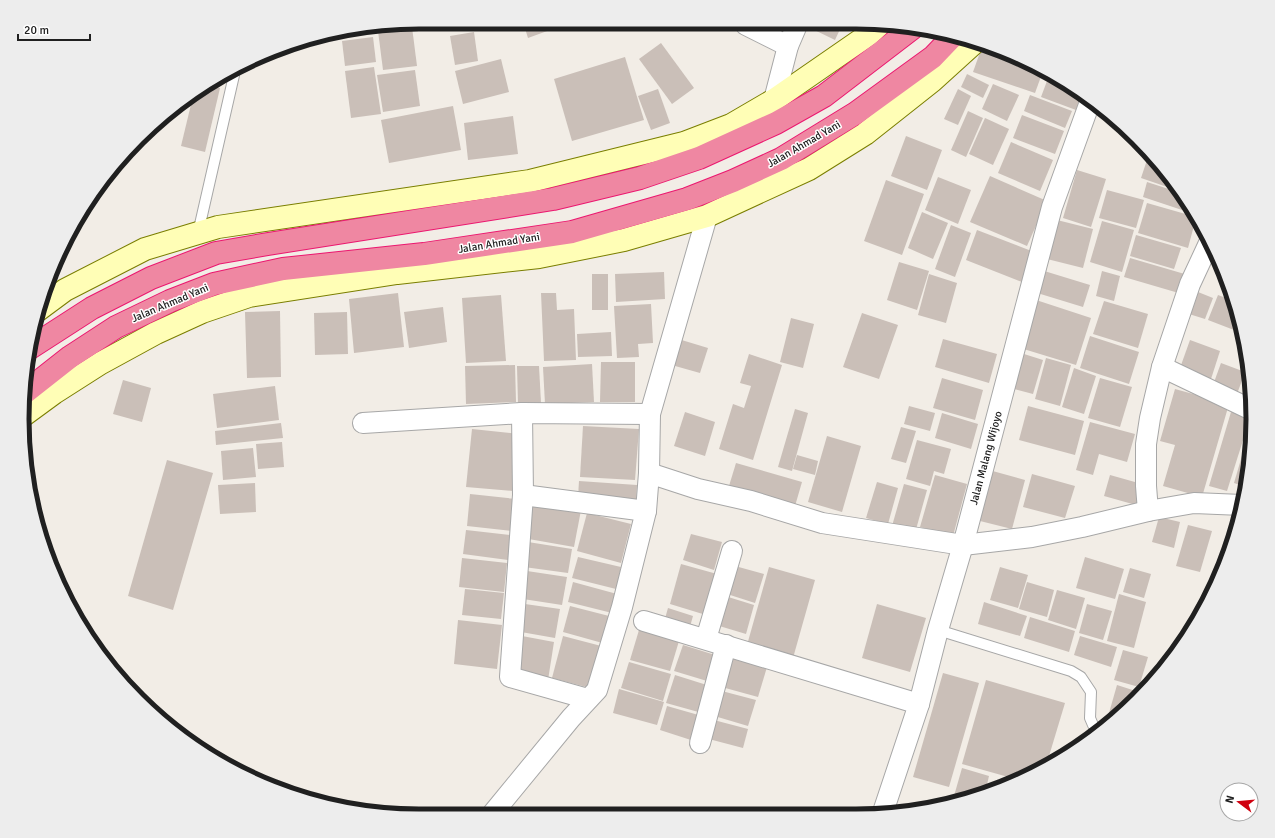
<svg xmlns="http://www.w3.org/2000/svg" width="1275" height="838" viewBox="0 0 1275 838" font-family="Signika,sans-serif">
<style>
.building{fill:#cabfb8}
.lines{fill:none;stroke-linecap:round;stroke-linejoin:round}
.lane-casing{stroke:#a7a7a7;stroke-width:12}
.street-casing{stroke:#a7a7a7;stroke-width:22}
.secondary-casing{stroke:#7a7e00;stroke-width:24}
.highway-casing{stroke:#eb176f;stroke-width:24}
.lane{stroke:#fff;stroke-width:10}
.street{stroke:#fff;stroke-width:20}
.secondary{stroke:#fffeb6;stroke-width:22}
.highway{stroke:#ef87a2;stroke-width:22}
.labels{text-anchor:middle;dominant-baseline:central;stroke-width:3;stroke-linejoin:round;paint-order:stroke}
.street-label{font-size:11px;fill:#202020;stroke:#fff}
.rim{fill:none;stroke:#202020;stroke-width:5}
</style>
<rect width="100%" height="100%" fill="#f2ede6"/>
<!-- building -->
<g class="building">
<polygon points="524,25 548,25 550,30 528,38"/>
<polygon points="763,25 785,25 781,35"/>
<polygon points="804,25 842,25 835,40"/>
<polygon points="412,27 417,66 383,70 378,31"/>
<polygon points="474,32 478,61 455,65 450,36"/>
<polygon points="373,37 376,62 345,66 342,41"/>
<polygon points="661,43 694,88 672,104 639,59"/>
<polygon points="983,44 1031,63 1043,71 1035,93 973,72"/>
<polygon points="625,57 644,120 572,141 554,79"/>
<polygon points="501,59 509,92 463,104 455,71"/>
<polygon points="374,67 381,114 351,118 345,71"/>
<polygon points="415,70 420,106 383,112 377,75"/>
<polygon points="1046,72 1065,85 1065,86 1044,77"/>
<polygon points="967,74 989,85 983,98 961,87"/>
<polygon points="221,78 219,85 211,83"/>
<polygon points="1047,81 1073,91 1081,96 1076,110 1041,97"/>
<polygon points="993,84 1019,95 1007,121 982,109"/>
<polygon points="206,85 220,88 205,152 181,146 194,92"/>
<polygon points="658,89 670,123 651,130 638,96"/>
<polygon points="958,89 971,96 958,125 944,119"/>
<polygon points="1030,95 1072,111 1065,128 1024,111"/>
<polygon points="453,106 461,150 389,163 381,120"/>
<polygon points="968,111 983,118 966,157 951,150"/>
<polygon points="1022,115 1064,131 1055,154 1013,138"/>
<polygon points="513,116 518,154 468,160 464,123"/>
<polygon points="985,118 1009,129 993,165 969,154"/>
<polygon points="906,136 942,150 927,190 891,176"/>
<polygon points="1011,142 1053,160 1040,191 998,173"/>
<polygon points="1147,160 1158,164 1171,178 1179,191 1141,178"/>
<polygon points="1077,170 1106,179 1091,227 1063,218"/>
<polygon points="990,176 1047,201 1027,246 970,222"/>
<polygon points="938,177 971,190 958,224 925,210"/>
<polygon points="886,180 924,194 902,255 864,241"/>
<polygon points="1147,182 1181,193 1194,214 1143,197"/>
<polygon points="1107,190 1144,200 1136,228 1099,218"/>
<polygon points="1147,203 1196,217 1196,218 1188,248 1138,233"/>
<polygon points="922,212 948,223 933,259 908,248"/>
<polygon points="1057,220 1093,229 1083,268 1047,259"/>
<polygon points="1102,221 1134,230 1122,272 1090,262"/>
<polygon points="951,225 971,233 955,277 935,269"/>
<polygon points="977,230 1034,252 1022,282 966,260"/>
<polygon points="1136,235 1181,248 1174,269 1130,256"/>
<polygon points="1130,258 1188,275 1182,294 1124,277"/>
<polygon points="899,262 929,271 917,310 887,300"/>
<polygon points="1041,270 1090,285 1083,307 1034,292"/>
<polygon points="1102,271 1120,276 1114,301 1096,296"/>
<polygon points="664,272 665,299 616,302 615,274"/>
<rect x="592" y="274" width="16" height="36"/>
<polygon points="929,274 957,283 946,323 918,315"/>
<polygon points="1198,292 1213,298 1205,319 1189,314"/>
<polygon points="398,293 404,347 354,353 349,299"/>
<polygon points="541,293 556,293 557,310 574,309 576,360 544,361"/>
<polygon points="501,295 506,361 466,363 462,298"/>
<polygon points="1218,295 1234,301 1239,316 1234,330 1208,320"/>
<polygon points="1033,299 1091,318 1076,365 1017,347"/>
<polygon points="1104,301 1148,314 1138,348 1093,334"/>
<polygon points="651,304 653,343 638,344 639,357 617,358 614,306"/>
<polygon points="443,307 447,342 409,348 404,312"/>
<polygon points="280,311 281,377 247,378 245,312"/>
<polygon points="347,312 348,354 315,355 314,313"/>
<polygon points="862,313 898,325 879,379 843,367"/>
<polygon points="791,318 814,324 803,368 780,362"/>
<polygon points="611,332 612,356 578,357 577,334"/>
<polygon points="1090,336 1139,352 1129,384 1080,368"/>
<polygon points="675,338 708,348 700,373 668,364"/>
<polygon points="943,339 997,354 989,383 935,367"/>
<polygon points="1190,340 1220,351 1211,379 1180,368"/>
<polygon points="749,354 782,365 753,460 719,449 733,404 744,408 751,386 740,383"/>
<polygon points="1024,354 1043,360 1033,394 1014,389"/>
<polygon points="1046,358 1071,365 1060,406 1035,399"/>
<polygon points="601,362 635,362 635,402 600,402"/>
<polygon points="1221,363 1245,372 1237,394 1213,385"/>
<polygon points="592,364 594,402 545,404 543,367"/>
<polygon points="515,365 516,402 466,404 465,366"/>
<polygon points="517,366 539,366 541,403 518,404"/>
<polygon points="1074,368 1096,376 1084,414 1062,407"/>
<polygon points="942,378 983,390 975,420 933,408"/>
<polygon points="1100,378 1132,387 1120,427 1088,418"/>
<polygon points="1250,378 1252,393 1252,405 1242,402"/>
<polygon points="123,380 151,388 142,422 113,414"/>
<polygon points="275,386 279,420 217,428 213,394"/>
<polygon points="1175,389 1229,404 1202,497 1163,486 1175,445 1160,441"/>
<polygon points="909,406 935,413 930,431 904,424"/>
<polygon points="1028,406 1084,421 1075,455 1019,440"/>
<polygon points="795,409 808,413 792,471 778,467"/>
<polygon points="685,412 715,422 705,456 674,446"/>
<polygon points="1231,412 1250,418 1227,491 1209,486"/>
<polygon points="942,413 978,424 971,449 935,438"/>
<polygon points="1090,422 1135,434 1127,462 1099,454 1093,475 1076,470"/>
<polygon points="281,423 283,438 216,445 215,431"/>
<polygon points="1251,425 1250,471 1246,487 1234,483"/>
<polygon points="583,426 639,429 635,480 580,477"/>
<polygon points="901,427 916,431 906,463 891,459"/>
<polygon points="472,429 519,434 513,491 466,487"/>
<polygon points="827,436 861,446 842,512 808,502"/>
<polygon points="917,440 951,449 944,474 934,471 930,486 906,479"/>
<polygon points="282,442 284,467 258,469 256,444"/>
<polygon points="253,448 256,477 223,480 221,451"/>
<polygon points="797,455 818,461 815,475 793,469"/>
<polygon points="167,460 213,473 173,610 128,596"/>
<polygon points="736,463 802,482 795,506 729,486"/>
<polygon points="989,470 1025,480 1012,529 976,520"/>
<polygon points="1032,474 1075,486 1065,518 1023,507"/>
<polygon points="935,475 967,484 953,536 920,527"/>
<polygon points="1110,475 1142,484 1136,505 1104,496"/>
<polygon points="579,481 637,485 636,502 578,498"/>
<polygon points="877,482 898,488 888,524 866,518"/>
<polygon points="255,483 256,512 220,514 218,485"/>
<polygon points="904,484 927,490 915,533 892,526"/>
<polygon points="470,494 516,499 513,531 467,526"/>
<polygon points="529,501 581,510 574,547 523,538"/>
<polygon points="587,513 631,524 621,563 577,551"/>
<polygon points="1159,517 1180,522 1174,548 1152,542"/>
<polygon points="1188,525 1212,531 1200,572 1176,566"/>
<polygon points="466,530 511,535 508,560 463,554"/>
<polygon points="691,534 722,542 714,570 683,560"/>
<polygon points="528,542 572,549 568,573 524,567"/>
<polygon points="578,557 621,567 616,589 572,578"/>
<polygon points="1085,557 1124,569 1115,599 1076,588"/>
<polygon points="462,558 507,563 504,592 459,587"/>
<polygon points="681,564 717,574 706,615 670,604"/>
<polygon points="735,566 764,574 755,603 727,594"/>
<polygon points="769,567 815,580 793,658 747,645"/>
<polygon points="1000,567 1028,575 1018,608 990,600"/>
<polygon points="1130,568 1151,574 1144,598 1123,592"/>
<polygon points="527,571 567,577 562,605 523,599"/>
<polygon points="573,582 617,594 612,613 568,602"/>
<polygon points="1027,582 1054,590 1047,617 1019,609"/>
<polygon points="465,589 504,593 501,619 462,615"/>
<polygon points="1057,590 1085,598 1076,629 1048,620"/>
<polygon points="1119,594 1146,602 1134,648 1107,641"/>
<polygon points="725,596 754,605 746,634 716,625"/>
<polygon points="984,602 1027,616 1020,636 978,624"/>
<polygon points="525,604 560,609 555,638 521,632"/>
<polygon points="877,604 926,618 910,672 862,658"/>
<polygon points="1087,604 1112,611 1103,640 1079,633"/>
<polygon points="570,606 613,617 606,644 563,632"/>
<polygon points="668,608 693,616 689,630 664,622"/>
<polygon points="1030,617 1075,631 1069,652 1024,638"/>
<polygon points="458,620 502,625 497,669 454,664"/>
<polygon points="639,630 679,641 670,671 630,660"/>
<polygon points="522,636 554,642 548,680 516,675"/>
<polygon points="563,636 605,647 594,689 552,678"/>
<polygon points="1080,636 1117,647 1111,667 1074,655"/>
<polygon points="683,645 715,655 707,681 674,671"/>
<polygon points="1123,650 1148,657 1139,687 1114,680"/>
<polygon points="727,655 767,667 758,697 718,686"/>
<polygon points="629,662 671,674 663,701 621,688"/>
<polygon points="943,673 979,683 949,787 913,777"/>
<polygon points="675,675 710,686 702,713 666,703"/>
<polygon points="986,680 1065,703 1046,766 1031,775 1019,780 962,764"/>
<polygon points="1117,685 1142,693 1105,727"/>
<polygon points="619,689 664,702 657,725 613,713"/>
<polygon points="718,690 756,700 748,726 711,715"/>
<polygon points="667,706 702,716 694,741 660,730"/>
<polygon points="710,719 748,729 743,748 705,738"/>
<polygon points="1069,743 1079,746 1065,754"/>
<polygon points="962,768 989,776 985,793 966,800 954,796"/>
<polygon points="1002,778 1014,782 999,787"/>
</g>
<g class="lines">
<defs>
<g id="lane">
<polyline points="198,233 235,71"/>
<polyline points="938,630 1071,671 1081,677 1091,692 1090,718 1093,725 1100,732"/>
</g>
<g id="street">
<polyline points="746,25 788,46"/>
<polyline points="774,100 788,46 797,25"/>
<polyline points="1162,367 1252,410"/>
<polyline points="522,413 523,495 510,677 588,699"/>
<polyline points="363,423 522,413 650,414"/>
<polyline points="649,473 698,489 751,501 822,523 963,545 1032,537 1082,527 1148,511 1194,503 1242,505"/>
<polyline points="523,495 646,511"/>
<polyline points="1148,511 1146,486 1146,444 1150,418 1162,367 1190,284 1210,241"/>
<polyline points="644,621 919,704"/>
<polyline points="706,639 732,551"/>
<polyline points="700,743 726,645"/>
<polyline points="493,813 571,718 597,690 622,607 646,511 649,473 650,414 707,216"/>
<polyline points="882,815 919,704 938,630 963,545 1052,207 1090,102"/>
</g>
<g id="secondary">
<polyline points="38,310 65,290 145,249 218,227 530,181 684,143 731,125 774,100 868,35 879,25"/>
<polyline points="24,415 54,393 101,363 156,333 202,312 249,296 397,273 539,257 624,240 707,216 809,169 865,134 932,81 975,42"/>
</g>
<g id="highway">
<polyline points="30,348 92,308 151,278 216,253 268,244 553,199 640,178 699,158 776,123 824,96 914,27"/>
<polyline points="23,394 70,357 116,327 170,301 214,284 283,269 424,254 572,232 687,199 733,181 781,159 856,113 933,57 954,35"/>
</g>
</defs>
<!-- lane casing -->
<use href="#lane" class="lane-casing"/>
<!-- street casing -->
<use href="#street" class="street-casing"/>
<!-- secondary casing -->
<use href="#secondary" class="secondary-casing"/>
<!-- highway casing -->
<use href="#highway" class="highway-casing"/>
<!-- lane -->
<use href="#lane" class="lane"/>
<!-- street -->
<use href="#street" class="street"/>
<!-- secondary -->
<use href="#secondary" class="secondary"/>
<!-- highway -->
<use href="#highway" class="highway"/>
</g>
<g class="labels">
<!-- street labels -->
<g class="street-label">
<text transform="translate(804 144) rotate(-30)">Jalan Ahmad Yani</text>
<text transform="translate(499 243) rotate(-9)">Jalan Ahmad Yani</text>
<text transform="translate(170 303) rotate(-23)">Jalan Ahmad Yani</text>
<text transform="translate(986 458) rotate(-75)">Jalan Malang Wijoyo</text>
</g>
</g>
<!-- crop -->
<path d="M0 0H1275V838H0ZM419 29H856A390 390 0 0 1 1246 419V419A390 390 0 0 1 856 809H419A390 390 0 0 1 29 419V419A390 390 0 0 1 419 29Z" fill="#ededed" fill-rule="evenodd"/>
<path class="rim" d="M419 29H856A390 390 0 0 1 1246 419V419A390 390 0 0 1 856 809H419A390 390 0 0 1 29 419V419A390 390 0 0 1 419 29Z"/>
<!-- north arrow -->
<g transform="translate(1239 802) rotate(286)"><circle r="19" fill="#ffffff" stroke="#a6a6a6"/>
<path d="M0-3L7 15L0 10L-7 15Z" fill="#d0000f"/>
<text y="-6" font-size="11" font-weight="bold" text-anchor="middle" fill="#202020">N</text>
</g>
<!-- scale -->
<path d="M18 34v6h72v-6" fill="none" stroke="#202020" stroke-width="2"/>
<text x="24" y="34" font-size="12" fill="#202020" stroke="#ffffff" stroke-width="3" paint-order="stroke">20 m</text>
</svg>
